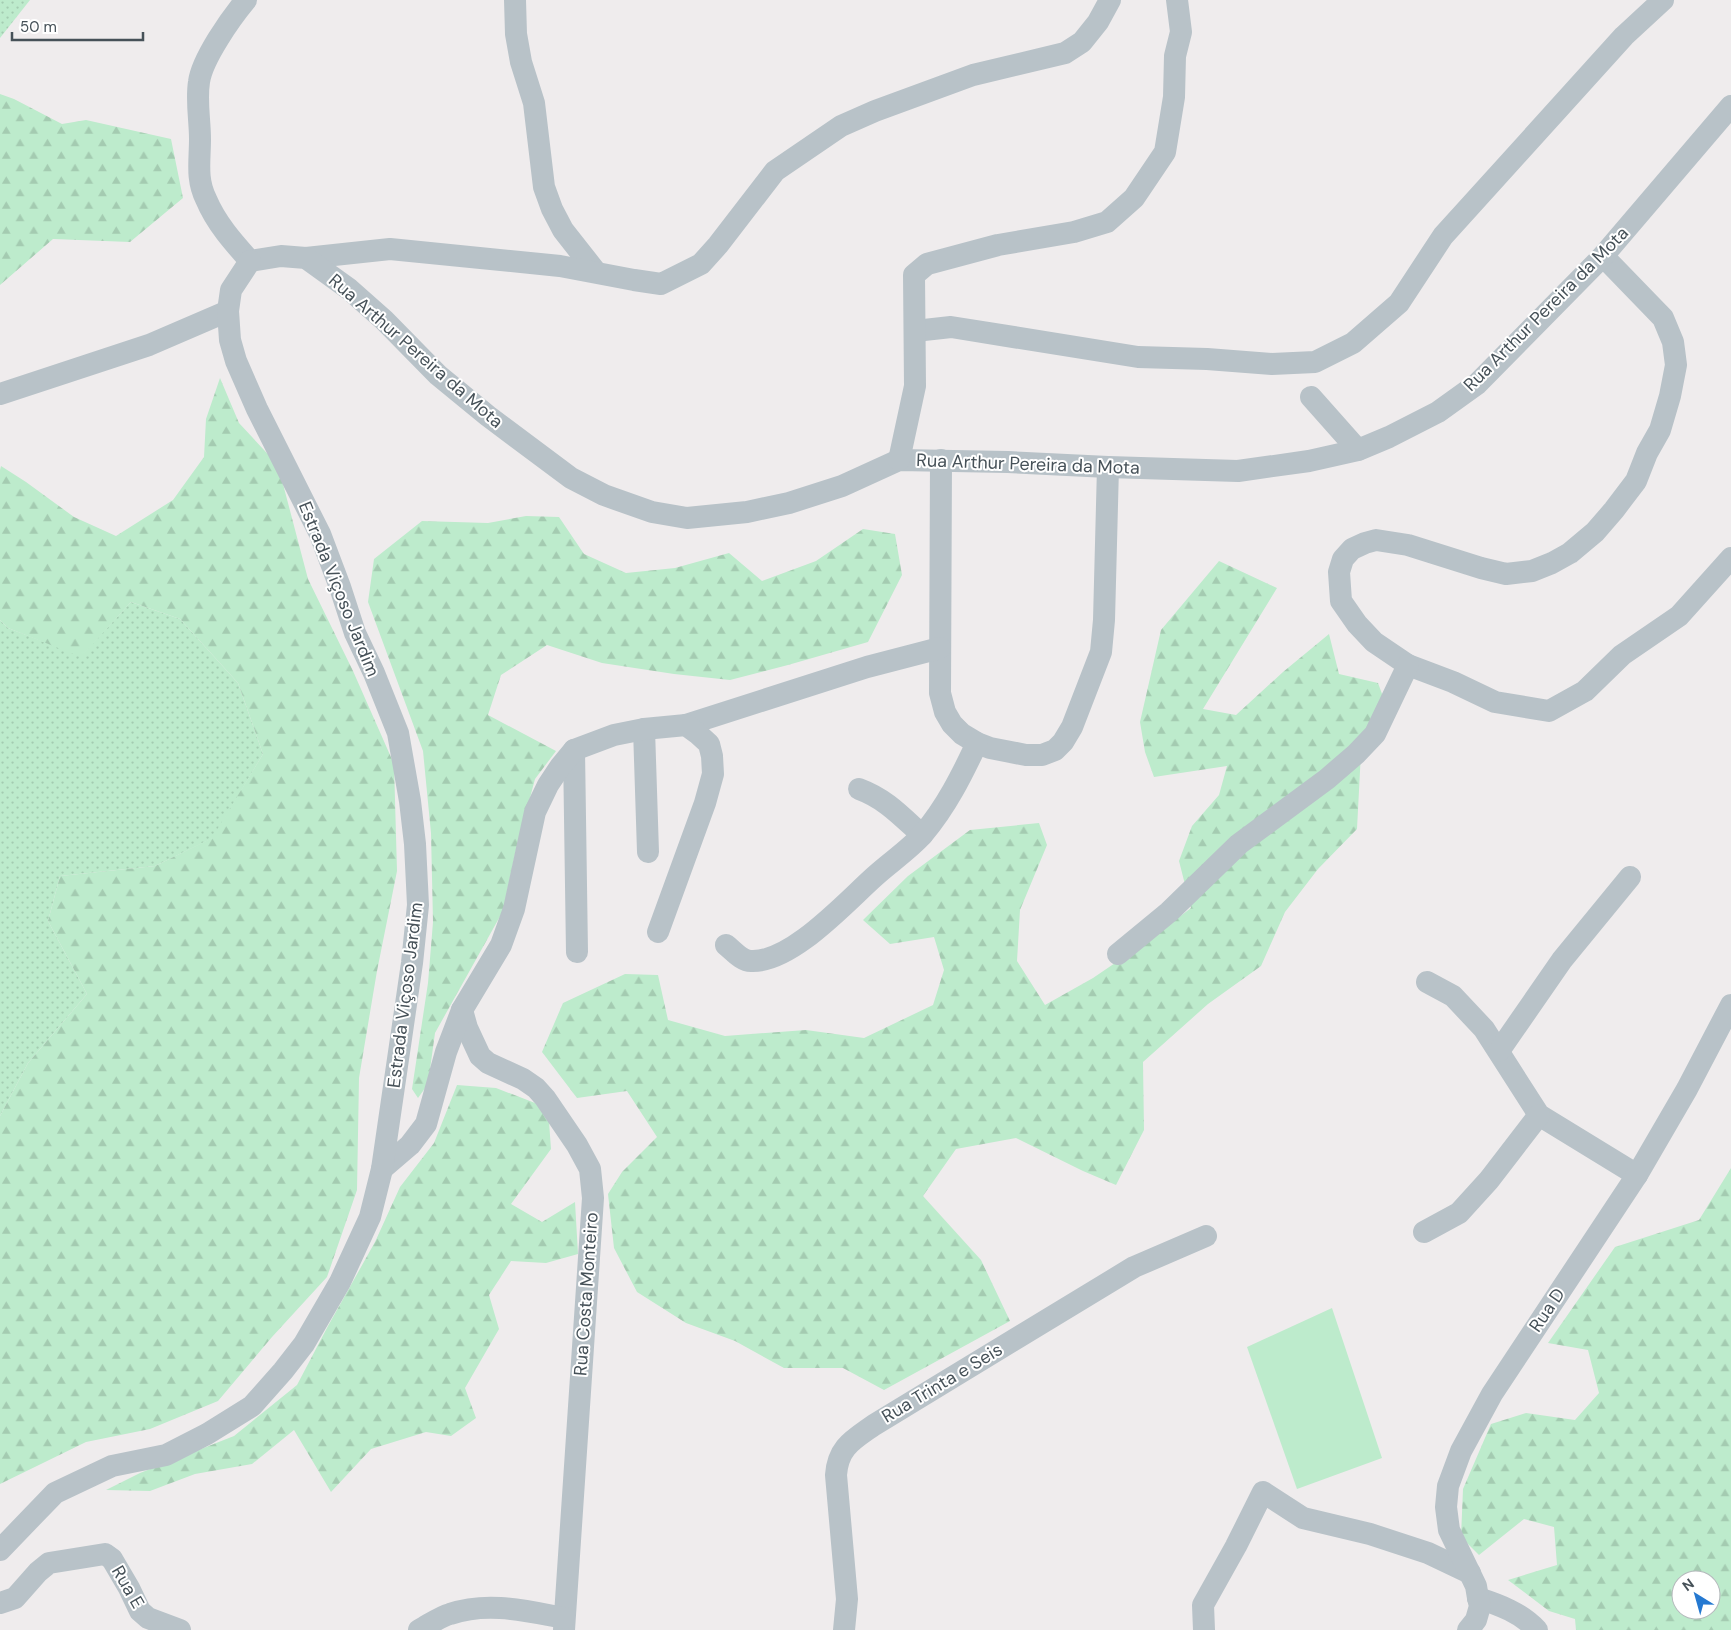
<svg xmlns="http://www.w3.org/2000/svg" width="1731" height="1630" viewBox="0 0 1731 1630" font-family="'DM Sans',sans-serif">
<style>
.grass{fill:url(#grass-dots)}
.forest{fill:url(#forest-firs);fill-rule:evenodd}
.garden{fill:#bdebcc}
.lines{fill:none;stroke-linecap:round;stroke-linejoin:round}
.minor{stroke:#b8c2c8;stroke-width:22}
.labels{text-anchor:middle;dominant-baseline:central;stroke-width:4;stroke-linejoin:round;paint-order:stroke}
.street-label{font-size:18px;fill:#465158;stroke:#fff}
</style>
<defs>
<pattern id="grass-dots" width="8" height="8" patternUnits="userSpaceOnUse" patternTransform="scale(1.25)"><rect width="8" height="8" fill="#bdebcc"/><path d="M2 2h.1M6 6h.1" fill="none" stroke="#a4cbb1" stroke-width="1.8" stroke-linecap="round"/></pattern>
<pattern id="forest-firs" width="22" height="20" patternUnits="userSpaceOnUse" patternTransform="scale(1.25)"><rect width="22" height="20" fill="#bdebcc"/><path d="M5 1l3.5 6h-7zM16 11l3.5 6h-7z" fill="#a4cbb1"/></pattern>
</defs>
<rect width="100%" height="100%" fill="#efeced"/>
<!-- grass -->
<g class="grass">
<polygon points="0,0 30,0 0,38"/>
<polygon points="131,602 180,619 238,683 263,754 213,838 155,866 60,876 48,921 87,994 28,1063 0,1116 0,620 8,628 81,656"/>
</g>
<!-- forest -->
<g class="forest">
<polygon points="0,94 14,99 62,124 86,120 171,139 183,198 130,242 53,239 0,285"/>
<polygon points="220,378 239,423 278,465 308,579 353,671 394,764 397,871 377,971 359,1078 357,1190 327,1277 272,1337 218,1401 150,1429 86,1442 0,1484 0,1116 28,1063 87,994 48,921 60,876 155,866 212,838 263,754 238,683 180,619 131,602 81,657 8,628 0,620 0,470 1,466 26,482 74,517 116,536 173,500 204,457 206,419"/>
<polygon points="526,516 559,517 584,554 626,573 675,568 729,553 762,581 816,561 863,529 895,534 902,575 868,642 788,665 730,680 674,674 602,663 547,645 501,675 488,715 556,751 535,779 515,854 503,911 435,1033 428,1084 418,1098 412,1089 428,983 433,922 431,833 423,751 368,602 374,559 422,521 488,523"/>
<polygon points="1219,561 1277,588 1203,709 1236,715 1283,672 1329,634 1339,674 1378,683 1385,702 1361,752 1357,829 1318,869 1285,912 1261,966 1208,1004 1143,1062 1144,1130 1116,1185 1083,1171 1016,1138 956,1149 923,1196 981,1260 1010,1321 884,1390 843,1368 784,1368 735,1341 686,1323 637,1292 614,1248 608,1194 622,1172 657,1137 627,1091 577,1098 542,1052 563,1003 625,974 658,975 668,1020 725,1036 806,1030 864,1038 933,1005 944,970 934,937 890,944 863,920 908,876 970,830 1039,823 1047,845 1020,910 1017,961 1045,1005 1093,978 1146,942 1191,908 1179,861 1192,826 1219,795 1227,766 1154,777 1145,752 1140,722 1161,630"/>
<polygon points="457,1085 496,1088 548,1108 551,1149 511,1204 542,1222 575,1202 578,1254 546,1263 511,1261 489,1295 499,1329 465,1388 476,1418 451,1436 426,1432 371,1449 331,1492 294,1430 252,1464 195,1474 150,1491 106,1490 140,1473 234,1436 297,1385 328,1326 375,1242 400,1187 434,1143"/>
<path d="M1731,1168V1630H1576L1575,1619L1549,1611L1508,1580L1557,1565L1554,1527L1524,1519L1479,1555L1461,1537L1463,1489L1491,1424L1526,1413L1575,1420L1599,1393L1588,1350L1548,1343L1615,1247L1699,1220ZM1681,1580H1711V1610H1681Z"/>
</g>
<!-- garden -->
<polygon class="garden" points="1332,1308 1382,1458 1297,1489 1247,1347"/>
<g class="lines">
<!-- minor -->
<g class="minor">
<path d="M246,0C231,18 202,59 199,82C196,101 200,120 200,139C200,161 196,179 206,199C216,223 233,242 250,261"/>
<polyline points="515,0 516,34 521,62 534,103 544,187 552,209 563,230 596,272"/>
<polyline points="1603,256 1663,318 1673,342 1676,365 1670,396 1660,430 1647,453 1636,481 1614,510 1595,532 1570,553 1552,563 1532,571 1506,574 1481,568 1408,545 1376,540 1365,543 1352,549 1343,559 1339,572 1341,601 1357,624 1374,642 1408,665 1453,682 1495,702 1549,711 1585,691 1622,655 1679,616 1731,558"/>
<polyline points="306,258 390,249 560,266 634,280 661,284 701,264 718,245 775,171 841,126 875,111 973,75 1065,53 1082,42 1098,22 1110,0"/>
<polyline points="250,261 281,256 306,258 349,289 384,320 438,375 488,416 571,478 604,495 652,512 687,518 747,512 789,503 842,486 899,460 1008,462 1108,467 1238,471 1309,461 1358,450 1389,437 1438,412 1477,384 1603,256 1731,106"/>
<polyline points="915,331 951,327 1138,357 1207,359 1272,364 1315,362 1353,343 1399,303 1443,236 1624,36 1663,0"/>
<polyline points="0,394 149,345 228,311"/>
<polyline points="1311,397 1358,450"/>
<polyline points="899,460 915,386 914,275 927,264 998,245 1074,232 1107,222 1134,198 1165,152 1174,97 1175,56 1181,32 1177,0"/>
<polyline points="941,460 940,693 945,712 952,724 962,734 977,743 990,748 1026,755 1042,755 1055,750 1063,742 1072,727 1101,652 1104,620 1108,467"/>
<polyline points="686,725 867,667 940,648"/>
<polyline points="644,729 648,852"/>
<polyline points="574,750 577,952"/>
<path d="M859,789C886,799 901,816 922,835"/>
<path d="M726,945C733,950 741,961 751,961C791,963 845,903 874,877C889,863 909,850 923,834C946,807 962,775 977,743"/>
<polyline points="1118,954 1169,912 1239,844 1327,779 1356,754 1375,734 1408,665"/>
<polyline points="1427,982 1453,996 1484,1029 1539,1115 1637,1175"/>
<polyline points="462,1010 467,1028 480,1056 488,1063 523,1079 536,1088 545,1098 577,1145 590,1169 593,1198 564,1630"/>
<polyline points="1499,1051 1562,960 1630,877"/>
<polyline points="382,1169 410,1145 426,1124 446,1052 462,1010 501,945 514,909 535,812 548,785 560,767 574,750 614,735 644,729 686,725 697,733 709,744 712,756 713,774 705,803 658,932"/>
<polyline points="1424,1232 1459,1213 1489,1180 1539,1115"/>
<polyline points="0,1550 55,1493 112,1466 166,1455 207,1434 252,1406 283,1371 304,1344 340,1282 370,1217 382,1169 412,963 418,905 415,844 410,801 398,733 374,673 355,633 340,587 320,534 257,409 236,361 230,340 228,311 231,290 250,261"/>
<path d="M1478,1598C1500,1605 1521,1613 1537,1630"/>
<polyline points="0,1603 15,1598 38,1572 49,1563 105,1554 112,1559 129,1588 140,1611 148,1618 180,1630"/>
<path d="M419,1630C429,1625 439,1617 450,1614C488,1601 526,1611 564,1618"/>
<path d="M844,1630L847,1599L836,1475C838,1447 853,1440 874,1425L1134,1267L1206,1236"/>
<polyline points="1204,1630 1203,1605 1236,1546 1263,1492 1303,1518 1370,1534 1428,1553 1470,1573"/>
<polyline points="1468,1630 1476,1620 1480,1606 1478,1598 1476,1586 1449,1530 1446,1507 1448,1486 1461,1451 1492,1394 1637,1175 1687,1089 1731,1005"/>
</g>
</g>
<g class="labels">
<!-- street labels -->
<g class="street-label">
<text transform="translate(1546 309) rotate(-45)">Rua Arthur Pereira da Mota</text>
<text transform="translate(416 351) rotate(41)">Rua Arthur Pereira da Mota</text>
<text transform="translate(1028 464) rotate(2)">Rua Arthur Pereira da Mota</text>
<text transform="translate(339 589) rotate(68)">Estrada Viçoso Jardim</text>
<text transform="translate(405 995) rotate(-83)">Estrada Viçoso Jardim</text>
<text transform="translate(586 1294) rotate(-86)">Rua Costa Monteiro</text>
<text transform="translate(1547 1310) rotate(-56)">Rua D</text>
<text transform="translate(942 1383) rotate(-31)">Rua Trinta e Seis</text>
<text transform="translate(128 1587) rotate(60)">Rua E</text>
</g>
</g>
<!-- north arrow -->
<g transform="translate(1696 1595) rotate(323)"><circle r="24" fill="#ffffff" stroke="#b5b9bc"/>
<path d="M0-4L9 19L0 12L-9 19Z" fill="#2579d1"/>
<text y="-8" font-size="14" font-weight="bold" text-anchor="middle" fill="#465158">N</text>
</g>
<!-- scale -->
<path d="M12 32v8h131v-8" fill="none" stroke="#465158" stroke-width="2.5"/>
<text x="20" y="32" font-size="15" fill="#465158" stroke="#ffffff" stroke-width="4" paint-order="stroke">50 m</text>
</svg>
